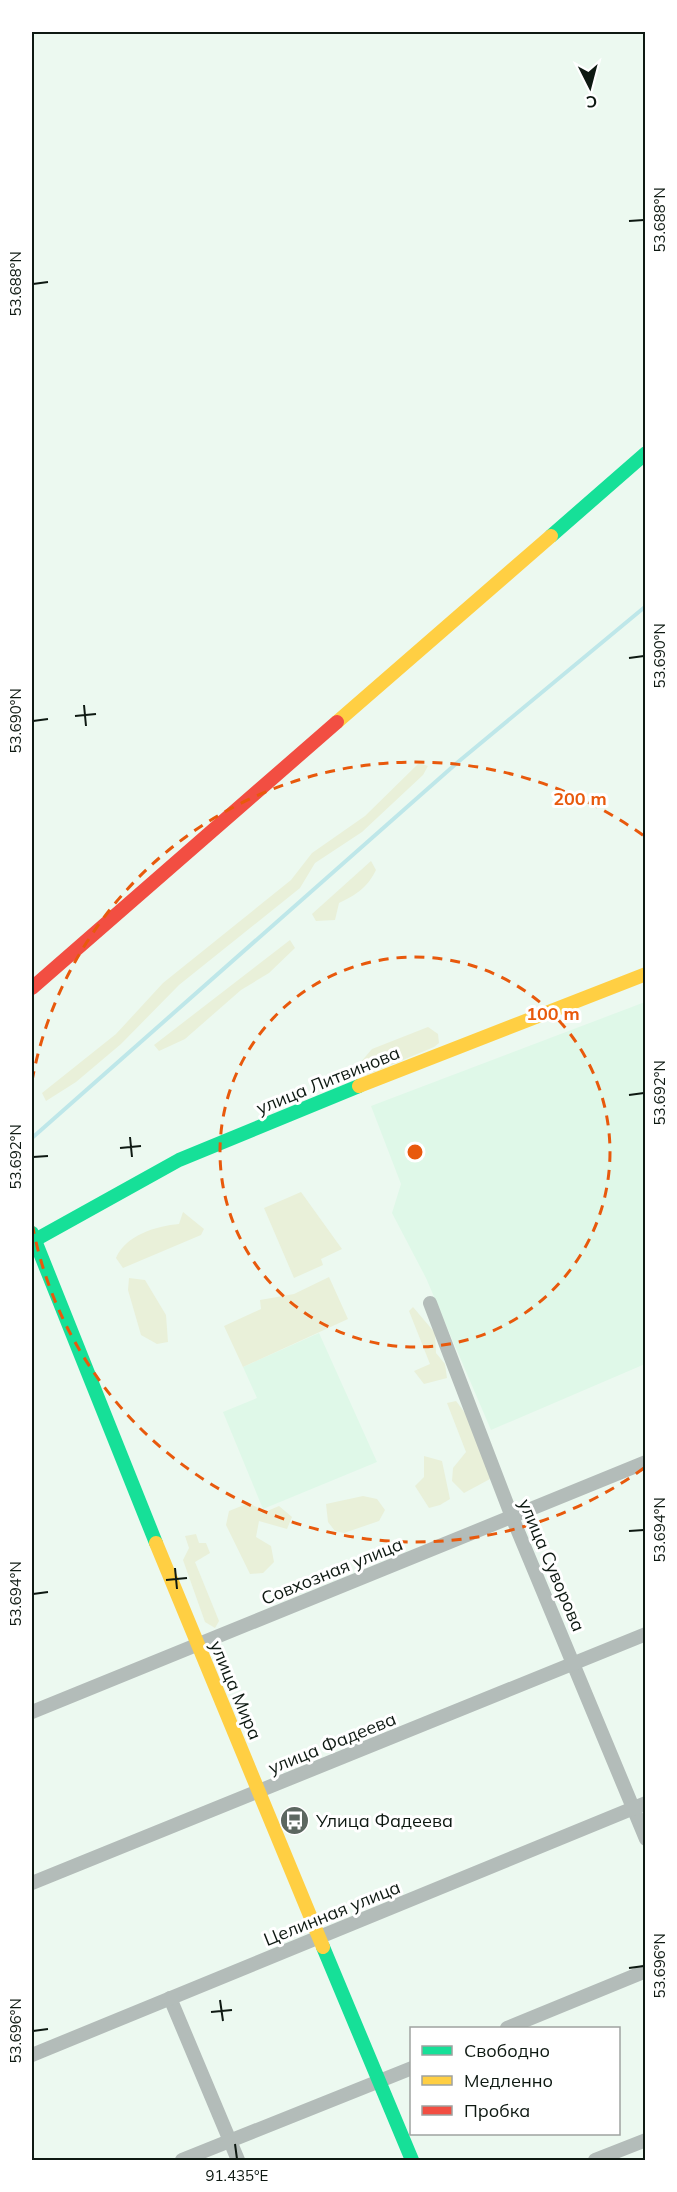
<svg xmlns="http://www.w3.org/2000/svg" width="677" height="2192" viewBox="0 0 677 2192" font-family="Mulish,sans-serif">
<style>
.built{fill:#dff8e8}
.green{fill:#e9f0d9}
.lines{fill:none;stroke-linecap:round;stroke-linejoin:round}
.stream{stroke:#bee7e9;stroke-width:4}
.street{stroke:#b3bcb9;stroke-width:14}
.fast{stroke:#16e098;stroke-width:14}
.slow{stroke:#ffcf43;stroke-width:14}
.jam{stroke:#f24e42;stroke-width:14}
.ticks{fill:none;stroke:#0e1912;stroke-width:2}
.ring{fill:none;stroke:#e8590c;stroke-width:3;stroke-dasharray:10 8}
.labels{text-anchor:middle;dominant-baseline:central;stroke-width:6;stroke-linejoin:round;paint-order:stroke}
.street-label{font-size:18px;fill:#0e1912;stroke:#fff}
.poi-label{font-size:18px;fill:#0e1912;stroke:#fff;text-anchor:start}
.centre{fill:#e8590c;stroke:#fff;stroke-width:3}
.ring-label{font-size:18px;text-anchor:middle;font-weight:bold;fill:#e8590c;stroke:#fff;stroke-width:6;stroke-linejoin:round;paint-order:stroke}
.neatline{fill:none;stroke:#0e1912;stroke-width:2}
.ticks-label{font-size:15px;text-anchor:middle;fill:#0e1912}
</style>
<rect width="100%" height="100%" fill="#ecf9f0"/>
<!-- built -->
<g class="built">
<polygon points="645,1002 645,1364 491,1430 426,1278 392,1213 401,1184 371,1106"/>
<polygon points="319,1333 377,1462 263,1509 223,1412 257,1398 243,1367"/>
</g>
<!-- green -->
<g class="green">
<polygon points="419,763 428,766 423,775 362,832 315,863 300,888 179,985 121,1044 76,1082 46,1101 42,1093 116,1034 163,983 291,880 312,853 365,816"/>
<path d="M371,861L376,870C367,888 356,895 339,903L335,920L316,921L312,914Z"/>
<polygon points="290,940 295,948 269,973 241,990 185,1039 159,1051 154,1045"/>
<polygon points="428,1027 438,1034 439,1043 434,1047 365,1076 361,1073 360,1063 372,1049"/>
<polygon points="301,1192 342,1249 321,1259 323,1265 294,1278 264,1208"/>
<path d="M183,1212L204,1229L201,1235L123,1268L116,1258C126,1235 156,1226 179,1224Z"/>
<polygon points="329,1277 348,1319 243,1367 224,1326 261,1309 260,1300 294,1294"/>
<polygon points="129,1278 145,1280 166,1315 168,1342 157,1344 141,1335 128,1290"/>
<polygon points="413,1307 435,1333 436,1353 445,1364 447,1378 424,1384 414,1371 430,1364 409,1311"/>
<path d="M456,1401C476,1427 489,1445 490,1479L464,1493L452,1481L453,1468L466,1452L447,1403Z"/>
<polygon points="424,1456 442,1461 450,1499 440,1505 429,1508 415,1486 424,1477"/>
<polygon points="363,1496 377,1499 385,1510 379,1521 344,1533 335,1531 328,1522 326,1504"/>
<polygon points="249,1503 265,1512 279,1506 292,1517 287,1529 259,1521 256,1537 271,1546 274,1562 263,1573 250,1574 226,1525 229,1511"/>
<polygon points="196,1534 199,1543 206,1543 210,1553 195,1562 219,1621 215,1628 205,1622 183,1560 189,1548 185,1536"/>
</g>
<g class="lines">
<!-- stream -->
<polyline class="stream" points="32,1138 458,762 646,606"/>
<!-- street -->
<g class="street">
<polyline points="430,1303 512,1517 646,1839"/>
<polyline points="32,1712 646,1462"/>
<polyline points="32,1883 646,1634"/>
<polyline points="170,1998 238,2160"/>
<polyline points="507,2028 646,1971"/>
<polyline points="32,2055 646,1803"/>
<polyline points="182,2160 412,2068"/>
<polyline points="595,2160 646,2140"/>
</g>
<!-- fast -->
<g class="fast">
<polyline points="551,536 646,453"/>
<polyline points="32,1233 156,1543"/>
<polyline points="35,1240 179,1160 359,1086"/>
<polyline points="323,1947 412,2160"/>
</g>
<!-- slow -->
<g class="slow">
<polyline points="337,722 551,536"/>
<polyline points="359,1086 646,974"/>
<polyline points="156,1543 323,1947"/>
</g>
<!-- jam -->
<polyline class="jam" points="32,988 337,722"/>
</g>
<!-- ticks -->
<path class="ticks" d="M629,221L644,220M33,284L48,282M629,658L644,656M84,705L86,726M75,716L96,714M33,721L48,719M629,1095L644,1093M130,1137L132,1157M120,1148L141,1146M33,1157L48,1156M629,1531L644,1530M175,1568L177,1589M166,1580L187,1578M33,1594L48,1592M629,1968L644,1966M220,2000L223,2021M211,2012L232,2010M33,2031L48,2029M235,2144L237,2159"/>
<!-- distance rings -->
<g class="ring">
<circle cx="415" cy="1152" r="195"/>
<path d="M644 1468A390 390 0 0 1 32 1223M32 1081A390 390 0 0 1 644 836"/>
</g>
<!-- icons -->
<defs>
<symbol id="bus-disc" viewBox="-11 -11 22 22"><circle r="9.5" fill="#5c6760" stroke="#fff"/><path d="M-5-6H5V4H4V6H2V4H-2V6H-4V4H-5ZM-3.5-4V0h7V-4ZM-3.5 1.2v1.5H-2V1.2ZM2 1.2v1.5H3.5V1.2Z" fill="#fff"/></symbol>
</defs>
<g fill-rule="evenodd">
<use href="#bus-disc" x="278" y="1804" width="33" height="33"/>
</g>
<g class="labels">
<!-- street labels -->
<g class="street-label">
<text transform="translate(328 1080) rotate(-22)">улица Литвинова</text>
<text transform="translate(552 1565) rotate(67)">улица Суворова</text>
<text transform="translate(332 1571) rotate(-22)">Совхозная улица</text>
<text transform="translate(236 1690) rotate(67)">улица Мира</text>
<text transform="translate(332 1743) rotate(-22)">улица Фадеева</text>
<text transform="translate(332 1913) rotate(-22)">Целинная улица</text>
</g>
<!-- poi labels -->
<g class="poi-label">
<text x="316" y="1820">Улица Фадеева</text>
</g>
</g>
<circle cx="415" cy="1152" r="9" class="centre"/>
<g class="ring-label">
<text x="580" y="805">200 m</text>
<text x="553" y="1020">100 m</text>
</g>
<!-- border -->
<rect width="677" height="2192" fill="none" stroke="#ffffff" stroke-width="66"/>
<!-- legend -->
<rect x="410" y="2027" width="210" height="108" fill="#ffffff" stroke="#9fa3a0" stroke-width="1.5"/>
<rect x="422" y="2046" width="30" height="9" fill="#16e098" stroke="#9fa3a0" stroke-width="1.5"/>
<text x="464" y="2057" font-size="18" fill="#0e1912">Свободно</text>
<rect x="422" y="2076" width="30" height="9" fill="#ffcf43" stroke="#9fa3a0" stroke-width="1.5"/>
<text x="464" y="2087" font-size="18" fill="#0e1912">Медленно</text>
<rect x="422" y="2106" width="30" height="9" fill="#f24e42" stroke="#9fa3a0" stroke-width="1.5"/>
<text x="464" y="2117" font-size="18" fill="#0e1912">Пробка</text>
<!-- north arrow -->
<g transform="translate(590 87) rotate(174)" stroke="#ffffff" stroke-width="4.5" paint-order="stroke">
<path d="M0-4.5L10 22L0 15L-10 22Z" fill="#0e1912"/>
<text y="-9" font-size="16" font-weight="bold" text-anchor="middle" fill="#0e1912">С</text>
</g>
<rect x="33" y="33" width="611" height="2126" class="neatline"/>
<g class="ticks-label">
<text transform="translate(660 220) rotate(-90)" y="5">53.688°N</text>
<text transform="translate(16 284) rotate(-90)" y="5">53.688°N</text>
<text transform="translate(660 656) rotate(-90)" y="5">53.690°N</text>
<text transform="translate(16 721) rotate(-90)" y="5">53.690°N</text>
<text transform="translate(660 1093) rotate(-90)" y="5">53.692°N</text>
<text transform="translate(16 1157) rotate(-90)" y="5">53.692°N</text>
<text transform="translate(660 1530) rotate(-90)" y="5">53.694°N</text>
<text transform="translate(16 1594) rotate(-90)" y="5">53.694°N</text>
<text transform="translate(660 1966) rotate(-90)" y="5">53.696°N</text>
<text transform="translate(16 2031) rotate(-90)" y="5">53.696°N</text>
<text x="237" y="2181">91.435°E</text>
</g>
</svg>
